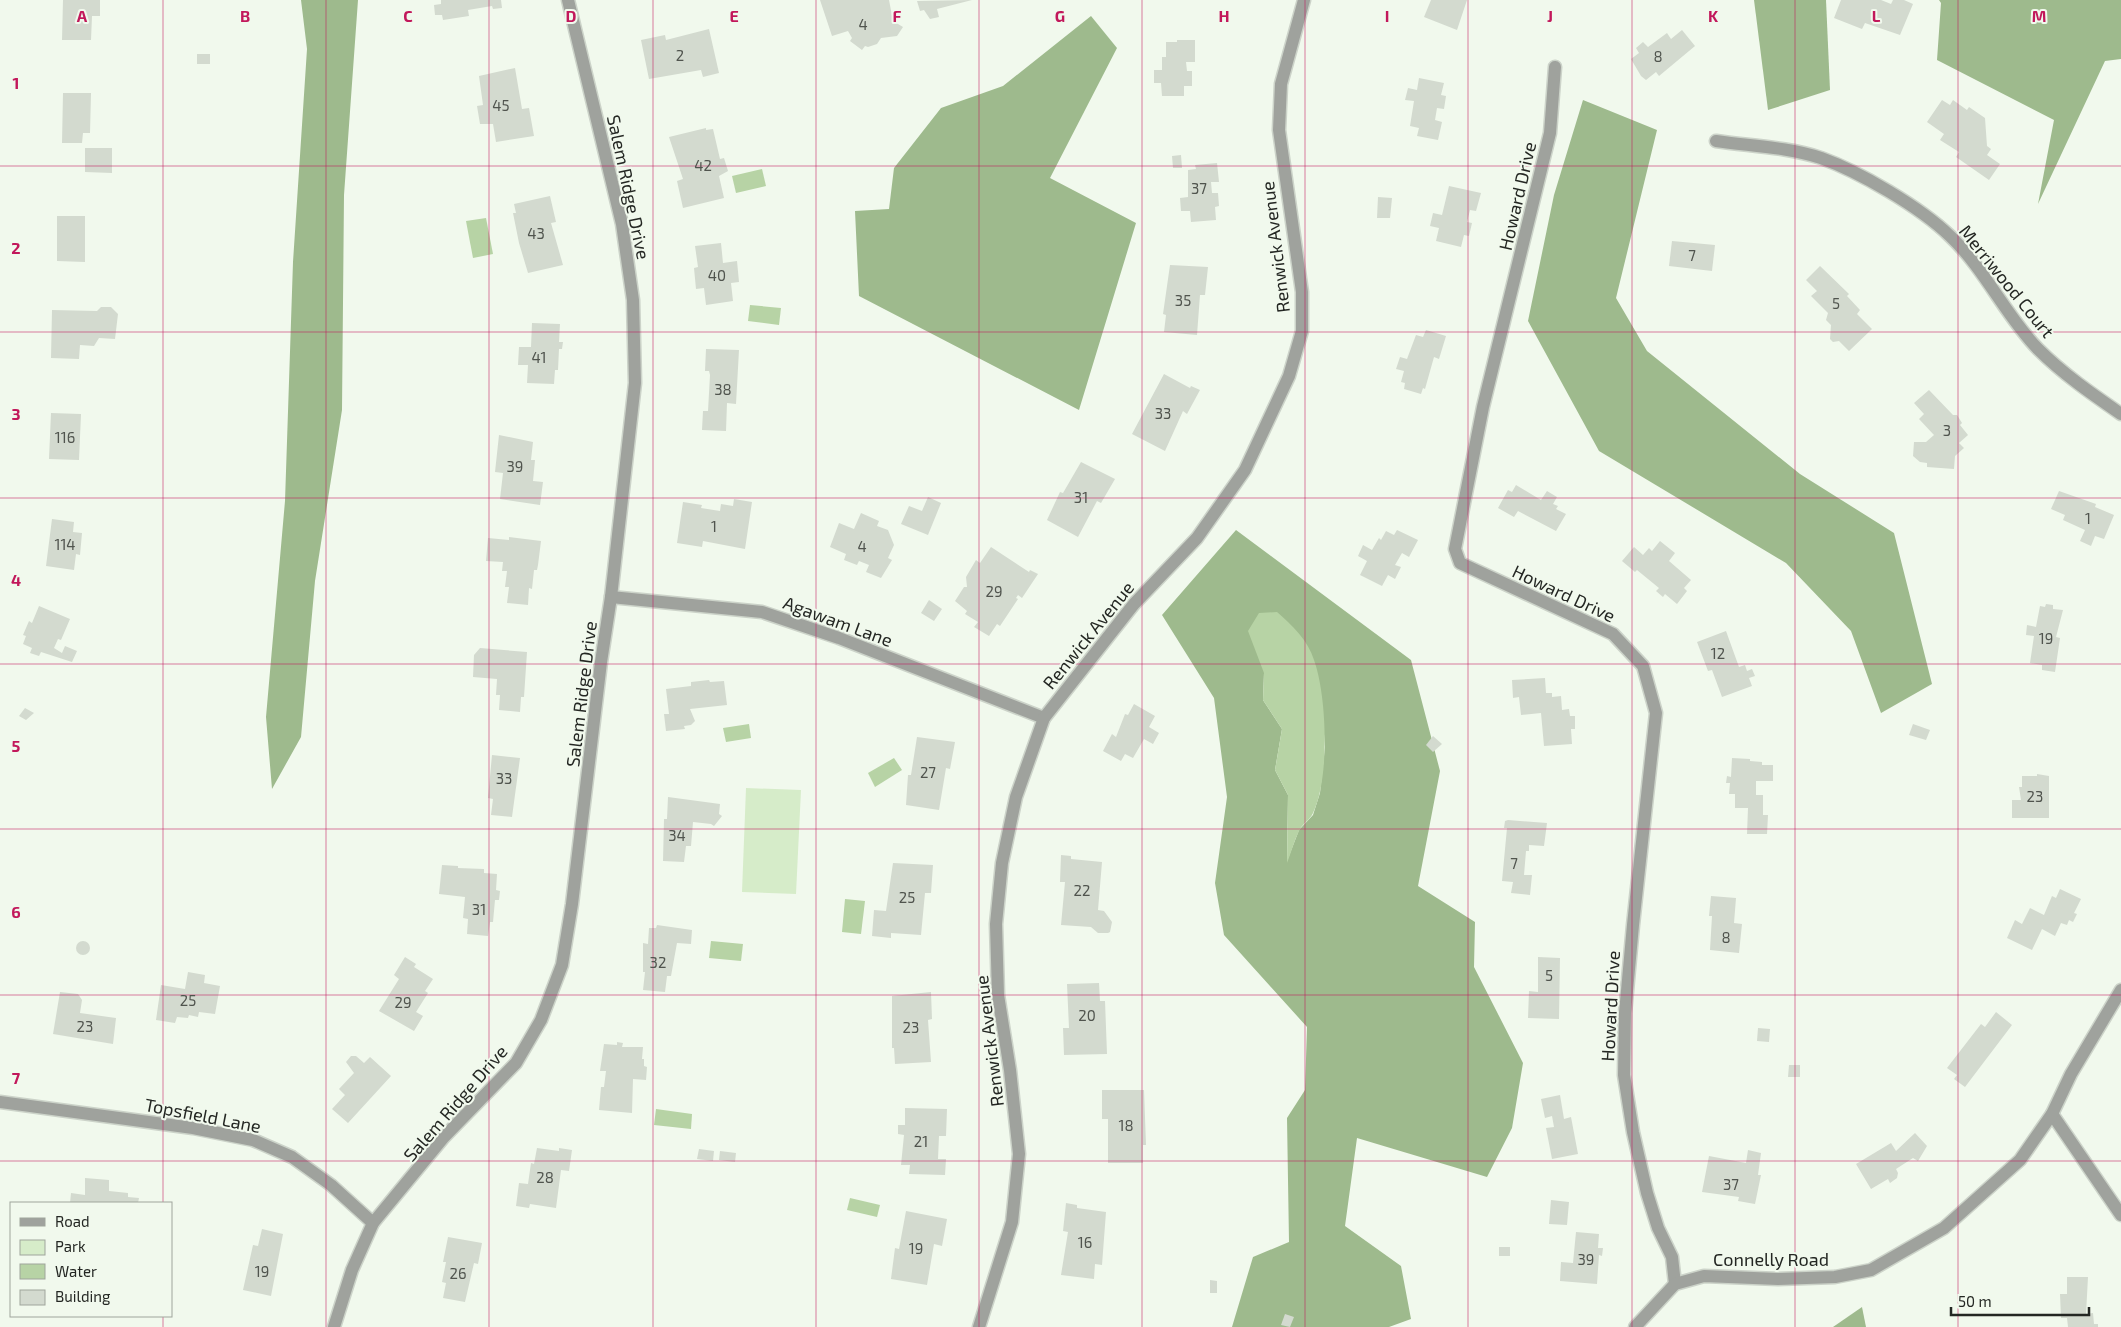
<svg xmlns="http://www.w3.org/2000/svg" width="2121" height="1327" viewBox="0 0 2121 1327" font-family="'Exo 2',sans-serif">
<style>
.green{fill:#d6ecc9}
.forest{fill:#9eba8d;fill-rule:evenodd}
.water{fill:#b7d3a5}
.building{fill:#d3dacf}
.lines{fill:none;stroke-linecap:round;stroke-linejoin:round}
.minor-casing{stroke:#ccd3c9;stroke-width:15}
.minor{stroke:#9fa29d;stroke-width:12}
.grid{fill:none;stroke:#c2185b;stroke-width:1;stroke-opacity:0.55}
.labels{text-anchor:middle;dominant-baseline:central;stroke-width:4;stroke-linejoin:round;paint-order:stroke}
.number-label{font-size:15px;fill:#50544e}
.street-label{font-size:18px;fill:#242723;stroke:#f1f9ed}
.grid-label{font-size:16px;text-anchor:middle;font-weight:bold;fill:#c2185b;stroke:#f1f9ed;stroke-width:4;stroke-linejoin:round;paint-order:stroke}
</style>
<rect width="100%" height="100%" fill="#f1f9ed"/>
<!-- green -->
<polygon class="green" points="746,788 801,790 796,894 742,892"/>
<!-- forest -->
<g class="forest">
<polygon points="301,0 358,0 344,195 342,410 315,581 301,737 272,789 266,717 285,501 293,262 307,49"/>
<polygon points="1754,0 1826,0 1830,90 1768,110"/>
<polygon points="1939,0 2121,0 2121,59 2105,61 2038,204 2054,120 1937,60 1941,3"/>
<polygon points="1091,16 1117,48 1050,178 1136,223 1079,410 859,296 855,211 889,209 894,168 941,108 1003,86"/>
<polygon points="1583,100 1657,130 1616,298 1647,351 1800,474 1894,533 1932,684 1881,713 1851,631 1786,563 1599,451 1528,321 1554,195"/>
<path d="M1236,530L1411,660L1440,771L1418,886L1475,922L1474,967L1523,1063L1512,1128L1487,1177L1357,1138L1345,1226L1401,1266L1411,1319L1389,1327H1232L1253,1257L1289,1242L1287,1118L1305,1090L1307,1027L1224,935L1215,883L1227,797L1214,698L1162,615ZM1264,673L1321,695L1325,747L1320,793L1313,815L1299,830L1287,861L1288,795L1275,770L1282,729L1263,700Z"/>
<polygon points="1862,1307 1866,1327 1833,1327"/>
</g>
<!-- water -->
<g class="water">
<polygon points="762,169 766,186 736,193 732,176"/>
<polygon points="486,218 493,254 473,258 466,221"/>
<polygon points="750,305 781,308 779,325 748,321"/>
<path d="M1277,612C1292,625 1308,640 1314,660C1327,696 1330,778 1313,813C1310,820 1302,824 1299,831C1294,841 1291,853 1287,863L1288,795L1275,770L1282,729L1263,700L1264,673L1248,631L1259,613Z"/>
<polygon points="749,724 751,738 726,742 723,728"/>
<polygon points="894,758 902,770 875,787 868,773"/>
<polygon points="845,899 865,901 861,934 842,932"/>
<polygon points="711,941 743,944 741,961 709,958"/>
<polygon points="656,1109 692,1114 691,1129 654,1125"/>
<polygon points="850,1198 880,1205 877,1217 847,1210"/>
</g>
<!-- building -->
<g class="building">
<polygon points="63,0 100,0 100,16 92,16 91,40 62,40"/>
<polygon points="441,0 501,0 502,8 493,9 492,6 468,10 469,16 443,20 442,15 435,15 434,5 441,4"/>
<polygon points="820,0 889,0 893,21 903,27 897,36 881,38 877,44 868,47 865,46 862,50 850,41 852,38 848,31 832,36"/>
<polygon points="972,0 937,9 939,17 930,19 924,10 920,11 917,1"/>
<polygon points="1431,0 1467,0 1457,30 1424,17"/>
<polygon points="1841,0 1881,0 1891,4 1893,0 1904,0 1913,4 1900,35 1865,23 1862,29 1834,18"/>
<polygon points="709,29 719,73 703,77 701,70 649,79 641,40 665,35 666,40"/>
<polygon points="1682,30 1695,46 1659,76 1656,72 1646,80 1641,76 1631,59 1639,53 1636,48 1643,42 1648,47 1667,33 1671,39"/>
<polygon points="1177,40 1195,40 1195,62 1186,62 1187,71 1192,71 1192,86 1184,86 1184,96 1162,96 1161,83 1154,83 1154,70 1162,70 1162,57 1166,57 1166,42 1177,42"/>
<rect x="197" y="54" width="13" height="10"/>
<polygon points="515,68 522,109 529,108 534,136 496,142 493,124 480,124 477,106 483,105 479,76"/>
<polygon points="1419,78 1444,83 1441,95 1446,96 1444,109 1437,108 1435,120 1442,122 1438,140 1417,136 1419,128 1410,126 1414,101 1405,100 1408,88 1417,90"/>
<polygon points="63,93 91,93 90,133 83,133 82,143 62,143"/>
<polygon points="1942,100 1950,105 1953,100 1967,110 1969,107 1985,118 1987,146 1991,149 1987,155 2000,164 1989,180 1956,157 1959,152 1940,140 1944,134 1927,122"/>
<polygon points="706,128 706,130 713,129 720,159 724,158 728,171 719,176 724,198 683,208 677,181 683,179 669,137"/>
<polygon points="85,148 112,148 112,173 85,172"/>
<polygon points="1181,155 1182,168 1173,168 1172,156"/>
<polygon points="1217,163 1219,182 1211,182 1212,193 1218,193 1219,206 1215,207 1216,220 1191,222 1190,211 1181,211 1180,198 1188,197 1188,170 1196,169 1195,165"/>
<polygon points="1449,186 1481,193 1476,211 1470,210 1467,222 1472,223 1469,236 1464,235 1461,247 1436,241 1439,228 1430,226 1433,213 1442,215"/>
<polygon points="550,196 556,222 551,223 563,265 528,273 519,243 513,213 516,213 514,204"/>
<polygon points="1378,197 1392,198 1390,218 1377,218"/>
<polygon points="57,216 85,216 85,262 57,261"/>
<polygon points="1672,241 1715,245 1712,271 1669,266"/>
<polygon points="721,243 723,263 737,261 739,282 731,283 733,301 706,305 704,288 696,289 694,268 698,267 695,246"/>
<polygon points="1170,265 1208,267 1205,295 1200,295 1197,335 1164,332 1166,315 1163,314"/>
<polygon points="1820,266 1849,294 1847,296 1860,310 1857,314 1872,329 1849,351 1839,341 1833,342 1830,339 1831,325 1826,320 1828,313 1811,296 1817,291 1806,280"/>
<polygon points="101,307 111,307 118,314 115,339 99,338 94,346 80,345 79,359 51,358 52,310 97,311"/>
<polygon points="532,323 560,324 559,342 563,342 562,349 559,349 558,370 555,370 554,384 527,383 528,365 518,365 519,347 531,347"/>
<polygon points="1426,330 1446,336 1439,359 1434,357 1425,389 1423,388 1421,394 1404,389 1405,383 1401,382 1404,371 1396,369 1400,357 1407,359 1416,335 1423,337"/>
<polygon points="706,349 739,350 736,404 727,403 726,431 702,430 703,411 708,411 710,375 709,371 705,371"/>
<polygon points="1164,374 1190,388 1191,386 1200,390 1187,414 1183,411 1165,451 1132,434"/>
<polygon points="1929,390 1953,415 1957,415 1962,423 1960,425 1968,435 1959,443 1964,448 1955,456 1954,469 1927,467 1927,463 1920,462 1913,456 1914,442 1926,442 1934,435 1919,419 1924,414 1914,403"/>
<polygon points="51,413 81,414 79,460 49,459"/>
<polygon points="499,435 533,442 531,460 535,460 533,481 543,482 540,505 500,499 503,473 495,472"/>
<polygon points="1081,462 1115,479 1101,503 1097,501 1078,537 1047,520 1060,492 1063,493"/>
<polygon points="1516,485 1541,500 1547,491 1557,497 1553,504 1558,506 1556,509 1566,514 1556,531 1518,511 1514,517 1498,508 1508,490 1512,492"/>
<polygon points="2059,491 2096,504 2095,507 2114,515 2104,539 2095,536 2091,546 2080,541 2085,530 2063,520 2065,515 2051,509"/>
<polygon points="928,497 941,503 928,535 901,524 909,506 922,511"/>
<polygon points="734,499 752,502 745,549 703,541 702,547 677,543 683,502 702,505 701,508 720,511 721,504 733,506"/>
<polygon points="861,513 879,521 877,526 888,530 894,545 888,558 892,560 881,578 866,572 869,565 859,561 857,565 844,560 846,554 830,547 839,523 854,529"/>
<polygon points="52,519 74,522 73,532 82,533 80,555 76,554 74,570 46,566"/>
<polygon points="1397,530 1418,540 1409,557 1402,553 1395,565 1401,567 1395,579 1388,575 1382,586 1360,575 1367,561 1358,556 1363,545 1372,550 1379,538 1381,540 1386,531 1394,535"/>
<polygon points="509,537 541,541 538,565 537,570 534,570 532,589 529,588 528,605 507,603 509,587 505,587 507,571 502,571 503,562 486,561 488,538 509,540"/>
<polygon points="1660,541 1675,553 1669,561 1691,580 1684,588 1687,591 1677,604 1665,594 1663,597 1656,591 1659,588 1637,570 1635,572 1622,561 1634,547 1643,555 1649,548 1652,551"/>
<polygon points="991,547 1029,572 1030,570 1038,574 1022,598 1018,595 1016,598 1018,599 1000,626 997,624 989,636 974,627 978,622 965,614 967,611 955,601 964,587 967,587 966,577 976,560 980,563"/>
<polygon points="929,600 942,609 934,621 921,613"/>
<polygon points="2046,604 2053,605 2053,609 2063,610 2056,637 2060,638 2055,672 2042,670 2042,665 2030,663 2034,636 2026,635 2027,625 2036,627 2040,606 2045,607"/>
<polygon points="39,606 70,619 61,640 58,639 54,648 62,653 65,646 77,651 72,662 41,652 39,656 30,653 32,648 23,644 26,636 23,635 29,621 32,623"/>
<polygon points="1726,631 1739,667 1745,665 1747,671 1752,669 1755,676 1749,678 1752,686 1722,697 1712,670 1708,671 1697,642"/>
<polygon points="480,648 527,652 524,697 521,697 520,712 499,710 500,695 496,695 497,679 473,677 474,655"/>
<polygon points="1545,678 1546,693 1552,693 1552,697 1561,696 1562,710 1569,709 1570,716 1575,716 1575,729 1571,729 1572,744 1544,746 1541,713 1521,715 1519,697 1513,698 1512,680"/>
<polygon points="709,680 710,682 724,681 727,705 690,709 695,721 691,725 684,726 685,729 666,731 664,714 669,714 666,689 691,686 691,682"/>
<polygon points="1134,704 1155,716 1149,727 1159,733 1153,744 1144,739 1133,758 1125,754 1121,761 1103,751 1112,734 1116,737 1125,714 1128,715"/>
<polygon points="25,708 34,713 26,720 19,716"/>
<polygon points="1913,724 1930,730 1926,740 1909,735"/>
<polygon points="1433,736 1442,744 1433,752 1426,745"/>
<polygon points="917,737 955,742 950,769 946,768 939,810 906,805 908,775 911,775"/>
<polygon points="492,755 520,758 512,817 491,815 493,799 488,798"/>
<polygon points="1732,758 1750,759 1750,761 1762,762 1762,765 1773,765 1773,781 1756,781 1756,795 1763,795 1763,815 1768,815 1767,834 1747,834 1748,808 1735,808 1735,794 1729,794 1730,783 1726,783 1727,776 1731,777"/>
<polygon points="2037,774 2049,776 2049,818 2012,818 2012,800 2021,800 2019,787 2022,787 2022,776 2037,776"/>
<polygon points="668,797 720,804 719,814 722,816 714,826 711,824 693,822 691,846 686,846 684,862 663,861 664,819 667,819"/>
<polygon points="1508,820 1547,823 1544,846 1529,845 1529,851 1526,851 1524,875 1532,875 1530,895 1511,893 1513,882 1502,881 1507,828 1504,828 1505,821"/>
<polygon points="1061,855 1071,856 1071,859 1102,862 1098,910 1104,911 1112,922 1110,932 1108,933 1098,933 1091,927 1061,925 1065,882 1060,882"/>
<polygon points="893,863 933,865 931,893 925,893 921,935 891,933 891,938 872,936 874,910 886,911"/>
<polygon points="442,865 458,866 458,868 484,869 484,873 497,874 496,890 500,891 499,900 495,900 493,922 490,922 488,936 467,934 468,919 463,918 465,897 439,894"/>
<polygon points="2060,889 2081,899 2074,913 2077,914 2073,922 2069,920 2067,925 2061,923 2055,936 2042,929 2032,950 2007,938 2015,920 2022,924 2030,908 2044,915 2052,896 2056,898"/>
<polygon points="1711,896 1736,898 1734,923 1742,924 1739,953 1710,950 1712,916 1709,916"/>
<polygon points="657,925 692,930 691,944 677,943 671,976 667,976 665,992 643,990 645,972 643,972 643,943 648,944 649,928 656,928"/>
<circle cx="83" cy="948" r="7"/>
<polygon points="405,957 416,964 414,967 433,979 425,991 428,993 416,1012 423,1016 414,1031 379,1011 399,979 394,975"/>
<polygon points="1538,957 1560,958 1559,1019 1528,1018 1529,991 1538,992"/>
<polygon points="188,972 205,975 204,983 220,986 215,1014 199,1012 198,1017 189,1015 188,1018 177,1017 175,1023 156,1020 161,985 185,989"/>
<polygon points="1099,983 1100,1001 1105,1001 1107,1054 1064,1055 1063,1028 1069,1028 1067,984"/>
<polygon points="60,992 78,994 82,1000 80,1013 116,1018 113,1044 53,1034"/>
<polygon points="931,992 932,1019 928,1020 931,1062 895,1064 894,1048 892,1048 892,996"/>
<polygon points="1996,1012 2012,1025 1965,1087 1954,1079 1957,1075 1947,1068 1981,1024 1985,1027"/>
<polygon points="1758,1028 1770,1029 1769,1042 1757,1041"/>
<polygon points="617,1042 623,1043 622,1047 643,1047 642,1059 644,1059 644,1066 647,1067 646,1080 633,1079 632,1113 599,1110 601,1087 604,1087 606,1071 600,1071 604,1044 617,1045"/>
<polygon points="351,1056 356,1056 364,1063 370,1057 391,1076 348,1123 332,1109 345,1095 339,1089 354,1073 346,1062"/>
<polygon points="1789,1065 1800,1065 1800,1077 1788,1077"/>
<polygon points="1102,1090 1144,1090 1146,1145 1143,1145 1143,1163 1108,1163 1108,1119 1102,1119"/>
<polygon points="1560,1095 1564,1119 1571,1117 1578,1154 1552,1159 1546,1128 1554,1127 1552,1116 1545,1118 1541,1099"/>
<polygon points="905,1108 947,1109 946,1136 939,1136 938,1159 946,1159 945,1175 909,1174 910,1165 901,1165 904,1135 898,1134 898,1125 905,1125"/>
<polygon points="1915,1133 1927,1146 1918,1161 1913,1158 1896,1169 1898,1173 1897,1178 1890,1183 1888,1179 1871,1189 1856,1164 1891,1143 1896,1151"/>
<polygon points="537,1148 559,1151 559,1148 572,1150 569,1171 561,1170 556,1208 530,1204 529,1208 516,1206 519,1183 528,1184 531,1163 534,1164"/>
<polygon points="699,1149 714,1151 713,1161 697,1159"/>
<polygon points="1748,1150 1761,1153 1758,1175 1761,1175 1755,1204 1738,1201 1739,1197 1702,1192 1709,1156 1746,1163"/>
<polygon points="720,1151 736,1153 735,1162 719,1160"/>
<polygon points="85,1178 109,1180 109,1191 128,1193 128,1197 139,1198 138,1203 70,1203 71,1193 85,1195"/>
<polygon points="1551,1200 1569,1202 1567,1225 1549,1224"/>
<polygon points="1066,1203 1077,1205 1077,1208 1106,1212 1102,1265 1095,1264 1094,1279 1061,1275 1068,1232 1063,1231"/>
<polygon points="906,1211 947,1219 942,1246 934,1244 927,1285 891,1279 895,1248 899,1249"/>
<polygon points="262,1229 283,1234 271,1296 243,1290 253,1245 258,1246"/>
<polygon points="1576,1232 1599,1234 1598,1248 1603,1248 1602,1256 1599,1255 1597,1284 1560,1281 1561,1262 1573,1263"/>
<polygon points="448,1237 482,1243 478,1264 474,1263 465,1302 443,1298 446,1283 442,1282 446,1262 443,1262"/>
<rect x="1499" y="1247" width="11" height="9"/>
<polygon points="2067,1277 2088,1277 2086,1314 2093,1313 2094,1324 2098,1324 2098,1327 2068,1327 2067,1318 2061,1318 2060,1294 2067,1294"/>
<polygon points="1210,1280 1217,1281 1217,1293 1210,1293"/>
<polygon points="1285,1314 1294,1317 1290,1327 1281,1325"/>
</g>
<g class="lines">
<defs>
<g id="minor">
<polyline points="1555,67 1550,133 1483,407 1455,549 1460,563 1613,634 1643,666 1656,713 1633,925 1625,1013 1624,1075 1633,1132 1647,1193 1658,1228 1672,1257 1675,1284"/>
<path d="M1716,141C1750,146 1788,147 1821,158C1860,172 1920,207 1950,236C1985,269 2005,315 2038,349C2063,374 2092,394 2121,414"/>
<polyline points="611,597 762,612 839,638 1044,718"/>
<polyline points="0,1102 193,1128 253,1140 292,1157 331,1185 373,1223"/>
<polyline points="2052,1114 2121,1215"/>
<polyline points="334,1327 352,1270 373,1223 444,1137 516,1063 541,1020 562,965 572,904 601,662 611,597 635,383 633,300 622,224 568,0"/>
<polyline points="979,1327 1012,1222 1019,1154 1010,1070 998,995 996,924 1002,863 1016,797 1044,718 1134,604 1197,538 1245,470 1289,376 1302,331 1302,292 1279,130 1281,84 1304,0"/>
<polyline points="1635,1327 1675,1284 1704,1276 1778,1279 1835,1277 1871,1270 1944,1228 2020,1160 2052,1114 2071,1074 2121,990"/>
</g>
</defs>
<!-- minor casing -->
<use href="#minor" class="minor-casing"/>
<!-- minor -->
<use href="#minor" class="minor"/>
</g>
<!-- grid -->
<path class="grid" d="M163,0V1203M326,0V1327M489,0V1327M653,0V1327M816,0V1327M979,0V1327M1142,0V1327M1305,0V1327M1468,0V1327M1632,0V1327M1795,0V1327M1958,0V1327M0,166H2121M0,332H2121M0,498H2121M0,664H2121M0,829H2121M0,995H2121M0,1161H2121M163,1316V1327"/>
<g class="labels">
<!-- number labels -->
<g class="number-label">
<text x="863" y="24">4</text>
<text x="680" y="55">2</text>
<text x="1658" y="56">8</text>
<text x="501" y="105">45</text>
<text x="703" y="165">42</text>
<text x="1199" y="188">37</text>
<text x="536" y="233">43</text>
<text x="1692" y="255">7</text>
<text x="717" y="275">40</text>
<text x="1183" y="300">35</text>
<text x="1836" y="303">5</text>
<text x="539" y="357">41</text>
<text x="723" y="389">38</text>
<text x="1163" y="413">33</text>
<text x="1947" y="430">3</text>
<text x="65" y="437">116</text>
<text x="515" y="466">39</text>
<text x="1081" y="497">31</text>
<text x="2088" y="518">1</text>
<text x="714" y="526">1</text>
<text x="65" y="544">114</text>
<text x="862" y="546">4</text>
<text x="994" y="591">29</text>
<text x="2046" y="638">19</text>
<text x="1718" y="653">12</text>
<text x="928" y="772">27</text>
<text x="504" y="778">33</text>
<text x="2035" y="796">23</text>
<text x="677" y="835">34</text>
<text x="1514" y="863">7</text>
<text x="1082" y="890">22</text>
<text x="907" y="897">25</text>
<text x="479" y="909">31</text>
<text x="1726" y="937">8</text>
<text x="658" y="962">32</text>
<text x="1549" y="975">5</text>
<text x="188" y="1000">25</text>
<text x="403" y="1002">29</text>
<text x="1087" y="1015">20</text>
<text x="85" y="1026">23</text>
<text x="911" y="1027">23</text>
<text x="1126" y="1125">18</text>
<text x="921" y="1141">21</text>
<text x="545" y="1177">28</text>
<text x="1731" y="1184">37</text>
<text x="1085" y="1242">16</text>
<text x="916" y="1248">19</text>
<text x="1586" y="1259">39</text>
<text x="262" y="1271">19</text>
<text x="458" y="1273">26</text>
</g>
<!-- street labels -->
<g class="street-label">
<text transform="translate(629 187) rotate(78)">Salem Ridge Drive</text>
<text transform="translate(1517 196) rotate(-77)">Howard Drive</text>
<text transform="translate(1275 247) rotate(-97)">Renwick Avenue</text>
<text transform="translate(2007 281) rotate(51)">Merriwood Court</text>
<text transform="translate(1564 593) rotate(25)">Howard Drive</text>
<text transform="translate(838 621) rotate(20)">Agawam Lane</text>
<text transform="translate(1088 635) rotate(-51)">Renwick Avenue</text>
<text transform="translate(581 694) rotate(-83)">Salem Ridge Drive</text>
<text transform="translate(1610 1006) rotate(-87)">Howard Drive</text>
<text transform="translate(989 1041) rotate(-97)">Renwick Avenue</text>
<text transform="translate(455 1103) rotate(-49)">Salem Ridge Drive</text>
<text transform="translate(203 1115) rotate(11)">Topsfield Lane</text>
<text x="1771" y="1259">Connelly Road</text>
</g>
</g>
<g class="grid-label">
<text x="82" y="22">A</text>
<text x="245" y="22">B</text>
<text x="408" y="22">C</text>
<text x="571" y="22">D</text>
<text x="734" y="22">E</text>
<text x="897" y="22">F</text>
<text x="1060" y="22">G</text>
<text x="1224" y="22">H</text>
<text x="1387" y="22">I</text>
<text x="1550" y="22">J</text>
<text x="1713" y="22">K</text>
<text x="1876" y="22">L</text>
<text x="2039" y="22">M</text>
<text x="16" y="89">1</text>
<text x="16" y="254">2</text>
<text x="16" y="420">3</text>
<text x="16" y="586">4</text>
<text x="16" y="752">5</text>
<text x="16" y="918">6</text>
<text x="16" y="1084">7</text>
</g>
<!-- legend -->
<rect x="10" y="1202" width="162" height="115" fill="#f1f9ed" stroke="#9fa59c"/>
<rect x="20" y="1218" width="25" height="8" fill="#9fa29d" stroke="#9fa59c"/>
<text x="55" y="1227" font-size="15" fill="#242723">Road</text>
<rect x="20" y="1240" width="25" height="15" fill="#d6ecc9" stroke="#9fa59c"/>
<text x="55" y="1252" font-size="15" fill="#242723">Park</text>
<rect x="20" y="1264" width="25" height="15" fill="#b7d3a5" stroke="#9fa59c"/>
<text x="55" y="1277" font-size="15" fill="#242723">Water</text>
<rect x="20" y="1290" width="25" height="15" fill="#d3dacf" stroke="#9fa59c"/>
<text x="55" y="1302" font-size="15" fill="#242723">Building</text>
<!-- scale -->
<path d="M1951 1307v8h138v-8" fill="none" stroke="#242723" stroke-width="2.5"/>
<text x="1958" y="1307" font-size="15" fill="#242723" stroke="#f1f9ed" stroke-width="4" paint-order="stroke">50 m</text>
</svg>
